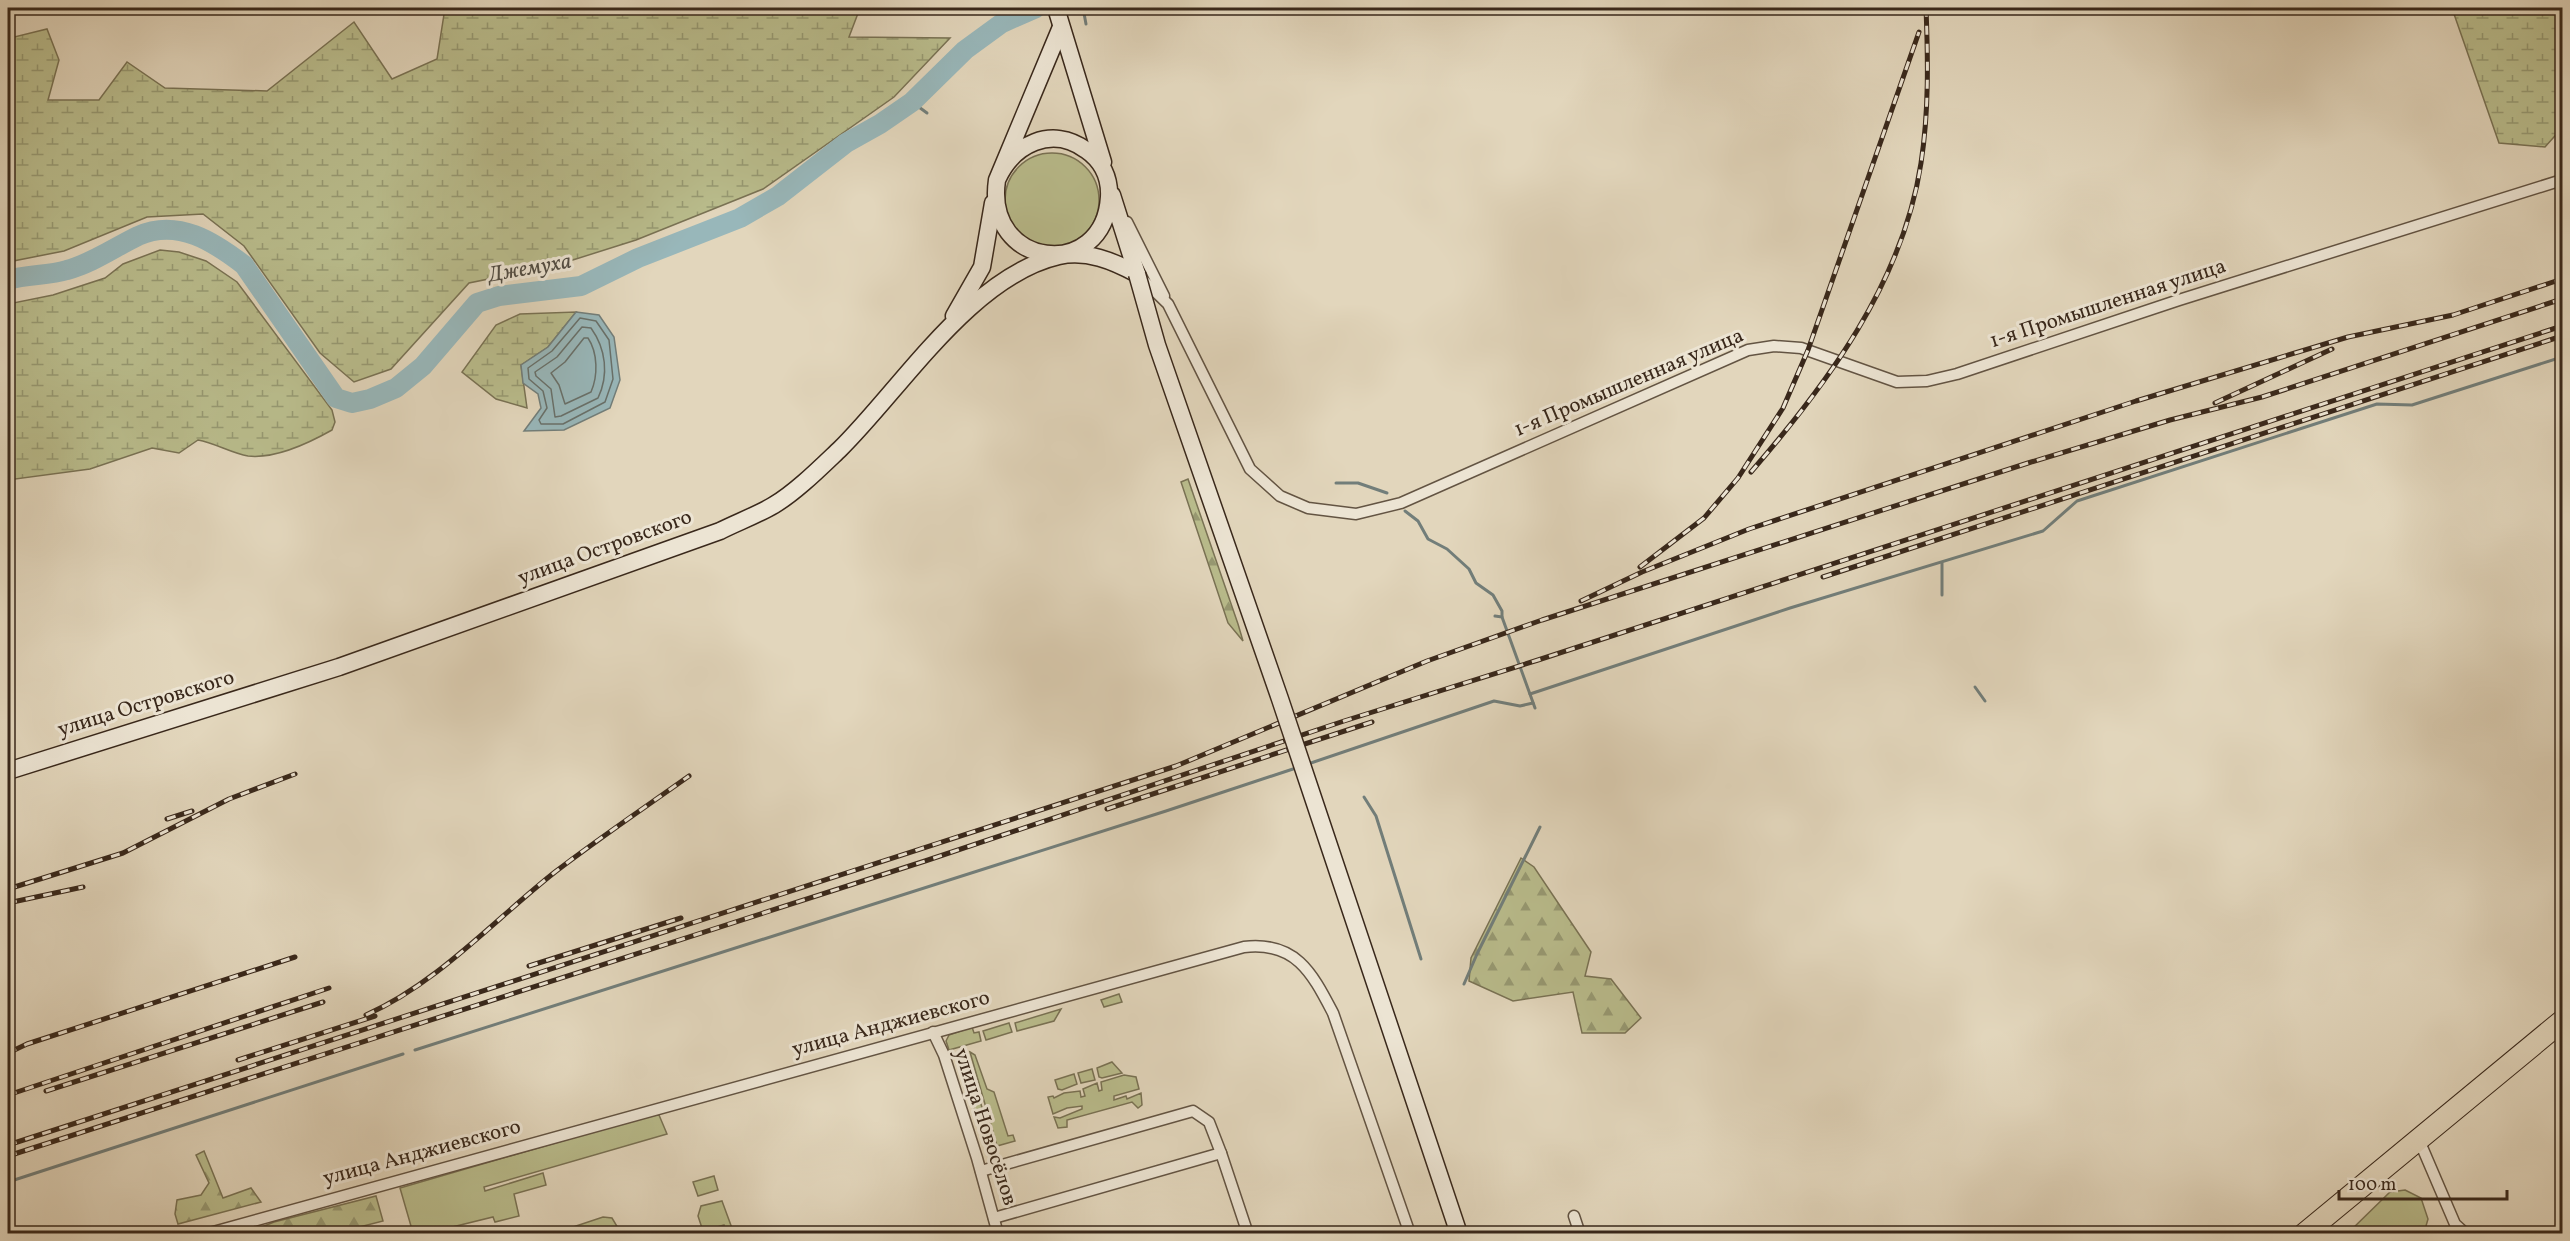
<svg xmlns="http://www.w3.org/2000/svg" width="2570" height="1241" viewBox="0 0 2570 1241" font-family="Vollkorn,serif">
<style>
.green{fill:#b9bc8c;stroke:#797254;stroke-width:1.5}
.forest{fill:url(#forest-firs);stroke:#797254;stroke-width:1.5}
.wetland{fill:url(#wetland-marsh);stroke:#797254;stroke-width:1.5}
.water{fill:#98b7ba;stroke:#727e7a;stroke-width:1.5}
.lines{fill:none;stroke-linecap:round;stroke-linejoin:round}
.shore{stroke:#68706a;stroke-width:1.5}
.stream{stroke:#727e7a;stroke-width:3}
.river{stroke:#98b7ba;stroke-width:20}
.street-casing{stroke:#635443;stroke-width:13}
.secondary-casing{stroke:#39281b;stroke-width:19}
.highway-casing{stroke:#39281b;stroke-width:23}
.street{stroke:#ece4d3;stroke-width:10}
.secondary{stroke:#ece4d3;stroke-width:16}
.highway{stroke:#e2d6bc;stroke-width:21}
.rail-casing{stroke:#39281b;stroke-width:5}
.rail{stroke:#ece4d3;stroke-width:3;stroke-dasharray:9;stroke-linecap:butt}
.secondary-bridge-casing{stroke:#39281b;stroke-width:19;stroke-linecap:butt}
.secondary-bridge{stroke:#ece4d3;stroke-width:16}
.labels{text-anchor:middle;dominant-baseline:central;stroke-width:6;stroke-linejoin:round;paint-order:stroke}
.street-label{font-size:21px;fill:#39281b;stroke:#ece4d3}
.water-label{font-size:22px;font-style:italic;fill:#514c43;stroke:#ece4d3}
</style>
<defs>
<pattern id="forest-firs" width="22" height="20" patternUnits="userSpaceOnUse" patternTransform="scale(1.5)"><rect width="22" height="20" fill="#b9bc8c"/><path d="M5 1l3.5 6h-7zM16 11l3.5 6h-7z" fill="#979972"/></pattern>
<pattern id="wetland-marsh" width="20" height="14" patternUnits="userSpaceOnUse" patternTransform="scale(1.5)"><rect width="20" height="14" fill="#b9bc8c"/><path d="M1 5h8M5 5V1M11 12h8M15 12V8" fill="none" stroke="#979972"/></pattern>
</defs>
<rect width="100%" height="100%" fill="#e2d6bc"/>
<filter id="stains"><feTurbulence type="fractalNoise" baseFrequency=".00333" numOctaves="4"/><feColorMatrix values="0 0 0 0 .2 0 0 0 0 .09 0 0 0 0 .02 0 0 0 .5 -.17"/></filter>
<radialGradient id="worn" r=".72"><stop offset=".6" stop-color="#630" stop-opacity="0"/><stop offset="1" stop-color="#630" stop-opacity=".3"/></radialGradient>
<!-- green -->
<g class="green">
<circle cx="1052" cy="200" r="47"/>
<polygon points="1119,994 1122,1002 1104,1007 1101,1000"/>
<polygon points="1061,1009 1054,1021 1017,1031 1015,1023"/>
<polygon points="1009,1023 1012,1032 986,1040 983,1031"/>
<polygon points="972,1027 974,1033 979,1032 981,1041 949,1050 946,1041 949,1035"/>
<polygon points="966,1052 993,1146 981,1131 969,1091 965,1090 956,1056"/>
<polygon points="970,1052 975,1055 987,1089 994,1092 1008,1136 1013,1135 1015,1141 997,1146"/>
<polygon points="1112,1062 1122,1073 1102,1078 1099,1077 1097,1068"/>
<polygon points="1092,1069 1095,1080 1081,1083 1078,1073"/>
<polygon points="1074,1074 1077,1084 1062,1090 1058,1089 1055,1080"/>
<polygon points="1124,1075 1136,1077 1139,1089 1114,1096 1114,1100 1126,1096 1127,1099 1141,1093 1142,1105 1138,1108 1132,1102 1067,1120 1067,1127 1058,1128 1054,1117 1060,1118 1082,1109 1082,1106 1067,1108 1053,1114 1048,1097 1053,1096 1054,1098 1064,1093 1080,1091 1081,1097 1085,1096 1083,1089 1097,1083 1099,1091 1102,1090 1101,1082"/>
<polygon points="659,1115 667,1134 484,1187 485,1191 543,1173 546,1185 514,1194 519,1216 495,1222 493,1217 428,1233 413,1233 400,1188 648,1116"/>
<polygon points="714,1176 718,1190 698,1196 693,1182"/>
<polygon points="2405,1190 2421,1198 2428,1219 2424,1233 2348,1233 2390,1192"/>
<polygon points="722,1201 733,1231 726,1232 724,1225 703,1231 698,1216 701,1206"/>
<polygon points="603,1217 612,1218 621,1233 575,1233 573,1227"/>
</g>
<!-- forest -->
<g class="forest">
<polygon points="1188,479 1238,624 1243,641 1228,623 1181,482"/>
<polygon points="1521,858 1534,867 1591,952 1585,976 1611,979 1641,1018 1625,1033 1582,1033 1573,992 1513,1001 1469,981 1471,958"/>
<polygon points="204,1151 223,1198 251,1188 261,1202 178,1224 175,1214 177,1200 201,1195 209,1183 196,1155"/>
<polygon points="376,1196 383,1221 336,1233 247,1233 274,1222"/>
</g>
<!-- wetland -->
<g class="wetland">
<polygon points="445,8 860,8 849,37 950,38 894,97 763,189 636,240 557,265 469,283 391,369 354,382 320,353 244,246 203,214 147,217 64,251 8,262 8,68 14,37 47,29 59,60 48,100 99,100 127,62 165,88 267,91 354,22 392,79 437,59"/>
<polygon points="2345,8 2562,8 2562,128 2545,147 2499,143 2454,14"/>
<path d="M160,250L179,252L206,261L237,282L332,410L335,422L332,430C309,443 275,459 248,456C231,453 215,443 198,440L179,453L152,448L90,469L8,480V304L53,295L105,278L123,264Z"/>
<polygon points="576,312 548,347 521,365 527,408 496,399 462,372 496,325 520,314"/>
</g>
<!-- water -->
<polygon class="water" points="576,312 599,315 614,337 620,380 610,408 564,430 524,431 541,408 538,394 523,383 521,365 548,347"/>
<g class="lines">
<!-- shore -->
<g class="shore">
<polygon points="580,318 596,321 609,340 613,379 605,402 563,424 541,424 539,420 547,408 543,391 529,379 528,368 552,351"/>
<path d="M582,327L591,328C606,349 609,375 598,398L561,416L555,417L551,389L536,376L535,372L557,357Z"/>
<path d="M584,338H588C598,353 598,376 591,392L565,404L559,385L551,373L565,362Z"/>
</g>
<!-- stream -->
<g class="stream">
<polyline points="1083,8 1086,24"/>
<polyline points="912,102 927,113"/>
<polyline points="1336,483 1358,483 1387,493"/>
<polyline points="1405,511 1418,521 1428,539 1447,549 1469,569 1476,583 1493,595 1502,611 1502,617"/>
<polyline points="1942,595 1942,563"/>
<polyline points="1495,616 1502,617 1535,708"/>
<polyline points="1975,687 1985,701"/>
<polyline points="1530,694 1790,608 2043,531 2077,501 2377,404 2412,405 2562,357"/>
<polyline points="1308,764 1494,701 1520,706 1533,703"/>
<polyline points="1364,797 1376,816 1421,959"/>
<polyline points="1464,984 1477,954 1540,827"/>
<polyline points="415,1050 1166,811 1296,768"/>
<polyline points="8,1182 403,1054"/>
</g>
<!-- river -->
<path class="river" d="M8,280C27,274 48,276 67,270C93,263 115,247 138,236C178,218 214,242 244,265L336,398L352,403L370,399L396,388L423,366L477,303L499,296L581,286L638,258L740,218L778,196L846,143L880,124L912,102L965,50L1002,23L1036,8"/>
<defs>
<g id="street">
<polyline points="1127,222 1164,296"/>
<polyline points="1139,276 1168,304 1250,469 1280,496 1308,508 1356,514 1401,503 1748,350 1774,346 1801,348 1897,382 1927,381 1957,374 2179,300 2562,180"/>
<polyline points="933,1032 944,1055 977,1158 998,1234"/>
<polyline points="2419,1140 2455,1224 2466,1234"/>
<polyline points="1221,1153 1248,1234"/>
<polyline points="981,1171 1193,1111 1209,1122 1221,1153 994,1218"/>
<polyline points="1574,1216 1580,1234"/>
<path d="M206,1234L1244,947C1296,941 1312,973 1333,1013L1410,1234"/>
</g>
<g id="secondary">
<polyline points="1056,8 1103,162"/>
<path d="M997,180C1013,144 1052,125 1086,150C1102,161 1110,178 1109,197C1104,282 984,269 997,180L1061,27"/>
<polyline points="1112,195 1137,274"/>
<polyline points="954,316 982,267 993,203"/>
<path d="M8,771L339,667L720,531C738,522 757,515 774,505C796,492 821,467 840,449C901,389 971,276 1059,256C1087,250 1113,261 1137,274"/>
</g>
<polyline id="highway" points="2304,1234 2562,1021"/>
</defs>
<!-- street casing -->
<use href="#street" class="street-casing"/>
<!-- secondary casing -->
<use href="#secondary" class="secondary-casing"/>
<!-- highway casing -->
<use href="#highway" class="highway-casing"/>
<!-- street -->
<use href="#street" class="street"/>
<!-- secondary -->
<use href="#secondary" class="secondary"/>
<!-- highway -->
<use href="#highway" class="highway"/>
<defs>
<g id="rail">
<polyline points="2215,403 2332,349"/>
<path d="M1751,472C1828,383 1903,282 1921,163C1929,111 1928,59 1926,8"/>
<polyline points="1640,567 1704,518 1738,478 1783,408 1808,350 1919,32"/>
<polyline points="1823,577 2562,336"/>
<polyline points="1581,601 1642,572 1749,529 2136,401 2348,337 2453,315 2562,279"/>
<polyline points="1107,809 1372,722"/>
<polyline points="167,819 192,811"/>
<polyline points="8,889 123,853 229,799 295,774"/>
<polyline points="8,903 83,887"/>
<polyline points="529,966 681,918"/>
<path d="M366,1015C438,983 494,920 555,872C598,839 644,808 689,776"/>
<polyline points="8,1053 27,1044 295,957"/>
<polyline points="238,1060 375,1016"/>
<polyline points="46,1091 323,1002"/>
<polyline points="8,1095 329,988"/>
<polyline points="8,1145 1176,766 1427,661 1542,620 2028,463 2170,420 2262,397 2562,299"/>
<polyline points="8,1156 925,861 1344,721 1538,660 2562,326"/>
</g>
</defs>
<!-- rail casing -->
<use href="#rail" class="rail-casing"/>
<!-- rail -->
<use href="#rail" class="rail"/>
<defs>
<polyline id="secondary-bridge" points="1137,274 1157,345 1280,699 1459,1234"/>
</defs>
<!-- secondary-bridge casing -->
<use href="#secondary-bridge" class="secondary-bridge-casing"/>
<!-- secondary-bridge -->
<use href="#secondary-bridge" class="secondary-bridge"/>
</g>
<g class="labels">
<!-- street labels -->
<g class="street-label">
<text transform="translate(2108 304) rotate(-18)">1-я Промышленная улица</text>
<text transform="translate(1629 383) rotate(-23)">1-я Промышленная улица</text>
<text transform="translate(605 548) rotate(-20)">улица Островского</text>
<text transform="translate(146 704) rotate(-17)">улица Островского</text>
<text transform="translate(891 1024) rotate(-15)">улица Анджиевского</text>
<text transform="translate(985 1127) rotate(72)">улица Новосёлов</text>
<text transform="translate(422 1153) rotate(-15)">улица Анджиевского</text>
</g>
<!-- water labels -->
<g class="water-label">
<text transform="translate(530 269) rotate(-10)">Джемуха</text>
</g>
</g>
<!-- margin -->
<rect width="2570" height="1241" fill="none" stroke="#e2d6bc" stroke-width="30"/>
<rect x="9" y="9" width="2552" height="1223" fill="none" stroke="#39281b" stroke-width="3"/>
<rect x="15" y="15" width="2540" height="1211" fill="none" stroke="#39281b" stroke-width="1.5"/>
<!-- scale -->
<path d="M2339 1190v9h168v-9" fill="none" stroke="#39281b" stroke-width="3"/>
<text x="2348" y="1190" font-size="18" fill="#39281b" stroke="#ece4d3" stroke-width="4.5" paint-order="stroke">100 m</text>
<rect width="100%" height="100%" filter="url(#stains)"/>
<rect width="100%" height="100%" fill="url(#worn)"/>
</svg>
